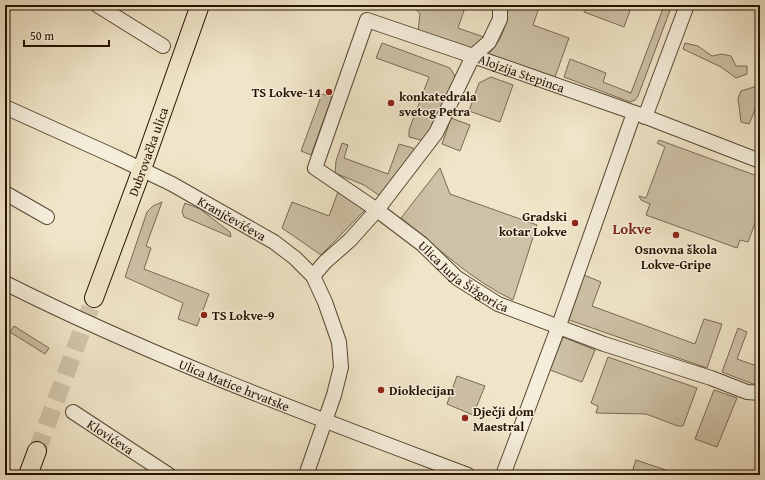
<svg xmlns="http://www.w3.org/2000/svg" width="765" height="480" viewBox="0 0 765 480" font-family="'Gentium Book Plus',serif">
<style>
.green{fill:#cdc1a6;stroke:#786a53}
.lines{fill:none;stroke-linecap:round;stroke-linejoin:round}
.major-tunnel{stroke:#d1c5aa;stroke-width:18;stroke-dasharray:18 9;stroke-linecap:butt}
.minor-casing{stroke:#574732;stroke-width:16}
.major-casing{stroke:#241200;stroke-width:20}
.minor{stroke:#f5eedb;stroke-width:14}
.major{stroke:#f0e5c8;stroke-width:18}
.poi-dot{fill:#8f2418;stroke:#f5eedb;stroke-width:1.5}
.labels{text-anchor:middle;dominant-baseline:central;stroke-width:3;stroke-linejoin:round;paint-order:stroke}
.street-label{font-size:13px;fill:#241200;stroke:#f5eedb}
.poi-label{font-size:13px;font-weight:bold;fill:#241200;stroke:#f5eedb;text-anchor:start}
.quarter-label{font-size:15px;font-weight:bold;fill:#7a1f14;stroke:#f5eedb}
</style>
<rect width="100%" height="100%" fill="#f0e5c8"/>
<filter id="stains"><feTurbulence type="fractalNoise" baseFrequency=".005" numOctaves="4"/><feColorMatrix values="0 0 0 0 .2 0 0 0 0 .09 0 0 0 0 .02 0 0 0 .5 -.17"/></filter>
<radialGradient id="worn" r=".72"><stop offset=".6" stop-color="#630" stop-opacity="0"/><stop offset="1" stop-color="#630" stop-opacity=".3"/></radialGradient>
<!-- green -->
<g class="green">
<polygon points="412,5 466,5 458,28 484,37 470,50 418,31 420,14"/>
<polygon points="507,5 540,5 533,25 569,38 555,77 489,54 500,39 507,21"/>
<polygon points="592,5 632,5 624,27 584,12 585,7"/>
<polygon points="662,5 672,5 638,96 635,100 630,102 564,77 570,59 606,73 603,82 631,93 664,6"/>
<polygon points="382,43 450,68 455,76 444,106 425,141 409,137 409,130 429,77 376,58"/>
<polygon points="685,43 698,46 712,56 722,54 731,56 736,66 747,66 747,74 736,78 721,67 683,49"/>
<polygon points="491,77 513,85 500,122 469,111 479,83"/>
<polygon points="760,78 760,103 758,103 749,124 741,122 738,98 741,91 757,86"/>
<polygon points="322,94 332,97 311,155 301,151"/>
<polygon points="451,118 470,125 460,151 442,144"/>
<polygon points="659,140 760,177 760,210 748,242 740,240 737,248 646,215 650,204 641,200 639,196 646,198 665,147 657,143"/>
<polygon points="342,143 348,145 344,158 388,174 399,144 413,148 415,154 380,196 364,185 335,173 336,161"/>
<path d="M440,168L450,194L537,225L513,300C471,280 437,247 401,218Z"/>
<polygon points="338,192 365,210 321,255 282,228 292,202 329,216"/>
<polygon points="162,202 146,246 151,248 144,269 209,294 197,326 178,319 183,303 125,277 147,212 153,206"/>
<polygon points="185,203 200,209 230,232 231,237 184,217 182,211"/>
<polygon points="584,275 601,282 592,306 695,344 704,319 722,324 707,368 569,320"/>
<polygon points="14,326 49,348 45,354 10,332"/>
<polygon points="738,328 747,332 737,359 760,367 760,384 753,384 722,372"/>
<polygon points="563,337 595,350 582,382 550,370"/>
<polygon points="608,357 697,388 683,426 678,426 646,414 596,413 598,406 591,403"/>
<polygon points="457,376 485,386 473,415 447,404"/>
<polygon points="714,390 737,398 717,447 695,439"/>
<polygon points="636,460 669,471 667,475 631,475"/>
</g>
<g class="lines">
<!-- major-tunnel -->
<polyline class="major-tunnel" points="37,451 94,298"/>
<defs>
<g id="minor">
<polyline points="97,5 163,46"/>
<path id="s1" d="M500,5V19L489,42L473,56L367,20L315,168L377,210L422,244L457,278L498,304L604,344L711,378L747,392L760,393"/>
<path id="s2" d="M5,107L118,158L172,184L274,242L295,258L313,276L325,302L339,342L341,367L334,395L306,475"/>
<polyline points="645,117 687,5"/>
<polyline points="5,193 47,217"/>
<path id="s3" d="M313,276L325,262L350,240L377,210L436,133L473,56L641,115L760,161"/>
<path id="s4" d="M5,283C154,358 312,416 468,475"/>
<path id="s5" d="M73,412L169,475"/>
<polyline points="503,475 558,328 634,113"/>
</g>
<g id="major">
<path id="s6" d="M94,298L142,169L200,5"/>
<polyline points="28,475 37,451"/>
</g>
</defs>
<!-- minor casing -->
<use href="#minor" class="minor-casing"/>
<!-- major casing -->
<use href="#major" class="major-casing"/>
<!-- minor -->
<use href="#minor" class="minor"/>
<!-- major -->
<use href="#major" class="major"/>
</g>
<!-- markers -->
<g class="poi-dot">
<circle cx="329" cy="92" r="4"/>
<circle cx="391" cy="103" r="4"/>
<circle cx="575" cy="223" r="4"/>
<circle cx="676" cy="235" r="4"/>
<circle cx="204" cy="315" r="4"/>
<circle cx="381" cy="390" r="4"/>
<circle cx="465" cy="418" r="4"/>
</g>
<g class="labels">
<!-- street labels -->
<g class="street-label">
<text stroke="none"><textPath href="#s3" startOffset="326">Alojzija Stepinca</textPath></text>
<text stroke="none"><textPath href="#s6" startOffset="156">Dubrovačka ulica</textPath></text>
<text stroke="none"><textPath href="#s2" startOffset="253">Kranjčevićeva</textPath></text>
<text stroke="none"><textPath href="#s1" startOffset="514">Ulica Jurja Šižgorića</textPath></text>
<text stroke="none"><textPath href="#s4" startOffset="251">Ulica Matice hrvatske</textPath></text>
<text stroke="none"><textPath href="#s5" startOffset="45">Klovićeva</textPath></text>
</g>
<!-- poi labels -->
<g class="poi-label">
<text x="321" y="92" text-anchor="end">TS Lokve-14</text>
<text x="399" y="96">konkatedrala<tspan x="399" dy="15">svetog Petra</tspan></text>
<text x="567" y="216" text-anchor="end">Gradski<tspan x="567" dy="15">kotar Lokve</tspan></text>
<text x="676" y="249" text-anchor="middle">Osnovna škola<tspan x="676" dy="15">Lokve-Gripe</tspan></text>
<text x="212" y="315">TS Lokve-9</text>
<text x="389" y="390">Dioklecijan</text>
<text x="473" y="411">Dječji dom<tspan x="473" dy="15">Maestral</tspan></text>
</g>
<!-- quarter labels -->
<g class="quarter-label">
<text x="632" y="228">Lokve</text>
</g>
</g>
<!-- margin -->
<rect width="765" height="480" fill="none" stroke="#f0e5c8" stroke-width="20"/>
<rect x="6" y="6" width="753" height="468" fill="none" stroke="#241200" stroke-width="2"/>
<rect x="10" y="10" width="745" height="460" fill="none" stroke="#241200"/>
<!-- scale -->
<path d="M24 40v6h85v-6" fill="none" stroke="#241200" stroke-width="2"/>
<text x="30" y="40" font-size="12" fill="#241200" stroke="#f5eedb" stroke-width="3" paint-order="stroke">50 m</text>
<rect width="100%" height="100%" filter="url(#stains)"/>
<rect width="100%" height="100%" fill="url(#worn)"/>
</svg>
